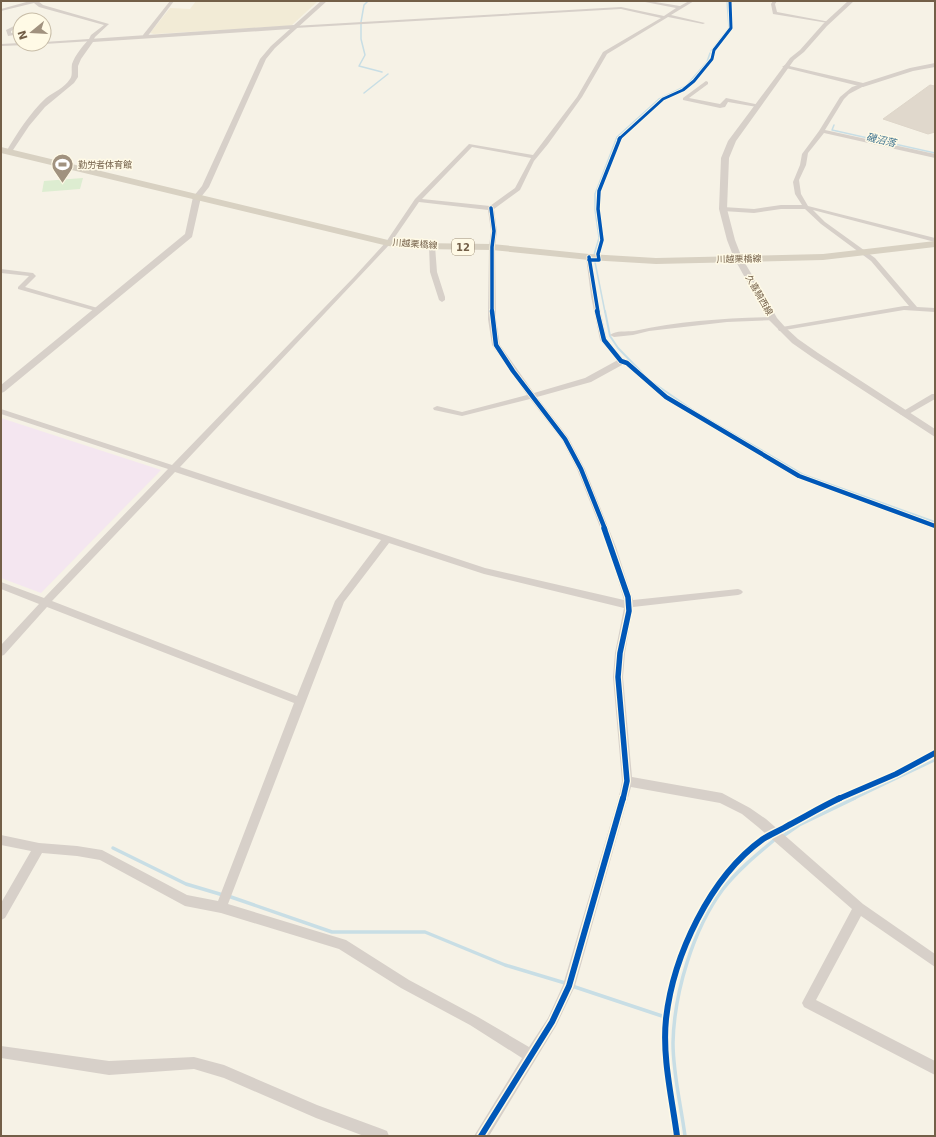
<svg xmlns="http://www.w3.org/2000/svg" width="936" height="1137" viewBox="0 0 936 1137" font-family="'DejaVu Sans','Noto Sans JP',sans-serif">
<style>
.residential{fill:#f2ebd6}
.education{fill:#f4e6f0}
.green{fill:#ddedd1}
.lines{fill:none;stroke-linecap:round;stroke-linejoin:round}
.stream-far3{stroke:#c8dee5;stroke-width:1.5}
.stream-far2{stroke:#c8dee5;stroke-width:2}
.stream-far1{stroke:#c8dee5;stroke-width:2.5}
.stream{stroke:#c8dee5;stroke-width:3.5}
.building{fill:#e0d8cc;stroke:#ded6c9}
.minor{fill:#d7d0c9;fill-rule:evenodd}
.tertiary{fill:#d7d0c9;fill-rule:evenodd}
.secondary{fill:#d7d0c9;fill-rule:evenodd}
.primary{fill:#d8d1c2;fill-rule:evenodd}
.cycleway-far4-casing{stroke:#fffae6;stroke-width:4.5}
.cycleway-far3-casing{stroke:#fffae6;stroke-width:5}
.cycleway-far2-casing{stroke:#fffae6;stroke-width:6}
.cycleway-far1-casing{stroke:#fffae6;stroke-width:8}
.cycleway-casing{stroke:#fffae6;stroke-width:9}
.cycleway-far4{stroke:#0057b8;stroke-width:3}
.cycleway-far3{stroke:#0057b8;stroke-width:3.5}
.cycleway-far2{stroke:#0057b8;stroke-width:4.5}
.cycleway-far1{stroke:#0057b8;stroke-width:5.5}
.cycleway{stroke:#0057b8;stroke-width:6}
.labels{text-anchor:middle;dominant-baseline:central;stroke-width:3;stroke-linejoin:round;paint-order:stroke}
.far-poi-label{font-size:9px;fill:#735f48;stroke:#fffae6;text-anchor:start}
.far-street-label{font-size:9px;fill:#735f48;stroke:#fffae6}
.far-water-label{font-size:10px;font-style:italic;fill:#477994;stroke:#fffae6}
.shield{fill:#fffae6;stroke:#9d8e77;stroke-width:1}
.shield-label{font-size:10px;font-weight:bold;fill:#735f48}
</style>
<rect width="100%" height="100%" fill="#f6f2e6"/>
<!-- residential -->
<polygon class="residential" points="196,1 318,1 292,25 288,26 154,34 150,33 170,8 190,9"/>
<!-- education -->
<polygon class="education" points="1,418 161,470 41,593 1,578"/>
<!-- green -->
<polygon class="green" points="83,178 80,189 42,192 44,181"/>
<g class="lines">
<!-- stream-far3 -->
<g class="stream-far3">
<polyline points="361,22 364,5 368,1"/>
<polyline points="361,24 361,39 365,55 359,66 382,72"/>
<polyline points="711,51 729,28 727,1"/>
<polyline points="364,93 388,74"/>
<polyline points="834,125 832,130 935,153"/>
<polyline points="594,255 599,238 595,210 595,194 617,137 659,99 686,86 707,62 710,53"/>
<polyline points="595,262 605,312"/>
</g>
<!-- stream-far2 -->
<polyline class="stream-far2" points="605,311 610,336 618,348 649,380 694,411 804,475 935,522"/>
<!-- stream-far1 -->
<polyline class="stream-far1" points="853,799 935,760"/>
<!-- stream -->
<g class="stream">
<polyline points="783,836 799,825 855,798"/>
<polyline points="113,848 186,884 223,895"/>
<polyline points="228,896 332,932 425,932 505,965 565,983"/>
<polyline points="572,986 662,1016"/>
<path d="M685,1136C681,1105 673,1074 673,1043C674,993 693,929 723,889C737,871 755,856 773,841"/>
</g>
</g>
<!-- building -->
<polygon class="building" points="930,85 935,86 935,132 928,134 883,119"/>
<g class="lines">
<!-- minor -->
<g class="minor">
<polygon points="30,1 38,1 43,5 109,24 95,37 93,41 44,44 42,44 44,44 44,42 89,39 91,35 104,25 39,7 34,3 1,11 1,9"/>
<polygon points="170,1 174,1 147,37 143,37 143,35"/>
<path d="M640,1H649L680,6L689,1H694L671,15L705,23L703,24L668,17L607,54L582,97L548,144L534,161L520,190L494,209L497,231L495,247L496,319L500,345L534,393L585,378L616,361L617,360L600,340L591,296L586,257L591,256L597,296L607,340L625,361L622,365L591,382L537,397L568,437L585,469L616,547L633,600L738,589L741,590L743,592L741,594L738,595L633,607L625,653L623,677L632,777L722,793L750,808L766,819L863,904L935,954V967L861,916L816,1000L935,1061V1075L804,1007L802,1003L804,999L852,909L758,827L742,814L720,803L631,787L575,986L556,1026L489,1136H474L522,1058L470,1025L401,988L339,949L221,913L185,906L100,860L77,856L42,853L5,918L1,920V903L31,851L1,845V835L39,843L77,846L102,850L187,895L218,901L294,703L47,607L4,655L1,656V645L39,604L1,589V582L44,598L168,469L1,414V409L172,465L354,277L386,242L415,199L469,144L533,155L577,97L603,52L661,18L621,9L295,28L293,26L621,7L664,16L676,8ZM472,147L531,158L515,188L490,206L422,199ZM419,202L488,210L491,231L489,247L488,319L492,345L527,395L462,412L437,406L433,408L434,410L462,416L530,399L562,440L577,469L608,547L624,600L485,568L180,467L390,244ZM175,472L381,540L335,601L297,696L52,601ZM389,543L484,574L624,608L615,653L613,677L622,781L620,792L563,985L548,1018L529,1047L478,1017L409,980L346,940L228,904L344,602Z"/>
<polygon points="773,1 777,1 775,4 777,12 830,22 828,23 773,14 771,4"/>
<polygon points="20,23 20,26 11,31 11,33 20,32 20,34 8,36 6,30"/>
<polygon points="20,43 20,44 29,44 27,45 1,46 1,44"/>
<polygon points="706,81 708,82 708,84 689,98 720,104 726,98 760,105 757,107 728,102 725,107 720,108 683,100 683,98"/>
<polygon points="861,84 866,85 849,94 844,99 825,130 935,154 935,158 824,133 808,153 806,165 799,180 801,194 808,206 935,238 935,242 813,210 825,222 875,258 917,307 935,308 935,312 904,310 779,331 778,329 782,327 904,306 909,306 871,261 821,224 805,209 781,209 754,213 723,211 720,209 723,207 754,209 781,205 802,205 795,194 793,182 800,165 802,154 819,131 840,97 852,87"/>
<polygon points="432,244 435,246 437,272 445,297 445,300 442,302 439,300 430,272 429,246"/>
<polygon points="1,269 33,273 36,276 25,287 101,309 102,310 99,312 18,289 18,287 29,276 1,273"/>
<path d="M773,317L775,318V320L727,322L649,331L633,335L614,337L610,335C616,330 627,332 634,331C680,321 726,318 773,317Z"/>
<polygon points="932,394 935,394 935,399 907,415 901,415 900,413"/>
<polygon points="1,1046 109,1061 194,1057 224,1065 317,1105 382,1129 387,1131 389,1136 364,1136 316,1118 224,1078 194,1069 109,1075 1,1058"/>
</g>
<!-- tertiary -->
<g class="tertiary">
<path d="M321,1H327L275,48L266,59L209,187L201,197L192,237L4,392L1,393V385L185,234L193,197L202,186L260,59L271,46L290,29L93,42L81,59L78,66V77L74,83L45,107L29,126L11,153H7L6,152C17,133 30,113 46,98C54,92 64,88 70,79C73,75 71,70 72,64C75,55 83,46 89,39L294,25Z"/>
<polygon points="935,63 935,67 913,71 863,87 782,67 785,65 863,83 910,68"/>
</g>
<!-- secondary -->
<polygon class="secondary" points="848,1 854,1 827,26 804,52 794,60 736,141 729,158 727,209 735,240 742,258 768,302 777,318 785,327 798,339 818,353 935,429 935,437 812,357 792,343 768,319 734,258 727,240 719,209 721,158 728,141 790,58 800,50 823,24"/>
<!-- primary -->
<polygon class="primary" points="1,147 388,240 419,243 492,244 589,254 656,258 823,254 935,241 935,247 823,260 656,264 589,260 492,250 419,249 388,246 1,153"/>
<defs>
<polyline id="cycleway-far4" points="619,139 663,99 683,90 694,81 712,59 714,50 731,28 730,1"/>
<g id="cycleway-far3">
<polyline points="491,208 494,231 492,247 492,312"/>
<polyline points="589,257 598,312"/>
<polyline points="589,260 599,260 598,254 602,240 598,209 599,191 620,138"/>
</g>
<g id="cycleway-far2">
<polyline points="492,311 496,345 513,371 565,439 581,469 605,529"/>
<polyline points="597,311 604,340 621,361 627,363 666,397 799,476 935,526"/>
</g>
<g id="cycleway-far1">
<polyline points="604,528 628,597 629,611 620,653 618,677 627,781 623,799"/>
<polyline points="838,799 896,774 935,753"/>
</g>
<g id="cycleway">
<polyline points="481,1136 552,1022 569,986 623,798"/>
<path d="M677,1136C672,1098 662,1057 666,1019C673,956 710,877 763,839C771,834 781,830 789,825C806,816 823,806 840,798"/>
</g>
</defs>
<!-- cycleway-far4 casing -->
<use href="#cycleway-far4" class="cycleway-far4-casing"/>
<!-- cycleway-far3 casing -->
<use href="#cycleway-far3" class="cycleway-far3-casing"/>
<!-- cycleway-far2 casing -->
<use href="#cycleway-far2" class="cycleway-far2-casing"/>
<!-- cycleway-far1 casing -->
<use href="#cycleway-far1" class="cycleway-far1-casing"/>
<!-- cycleway casing -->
<use href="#cycleway" class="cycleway-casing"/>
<!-- cycleway-far4 -->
<use href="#cycleway-far4" class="cycleway-far4"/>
<!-- cycleway-far3 -->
<use href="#cycleway-far3" class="cycleway-far3"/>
<!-- cycleway-far2 -->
<use href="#cycleway-far2" class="cycleway-far2"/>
<!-- cycleway-far1 -->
<use href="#cycleway-far1" class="cycleway-far1"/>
<!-- cycleway -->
<use href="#cycleway" class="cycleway"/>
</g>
<!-- icons -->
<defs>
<symbol id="stadium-pin" viewBox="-11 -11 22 30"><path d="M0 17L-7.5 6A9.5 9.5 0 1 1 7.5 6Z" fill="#a1927f" stroke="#fffae6"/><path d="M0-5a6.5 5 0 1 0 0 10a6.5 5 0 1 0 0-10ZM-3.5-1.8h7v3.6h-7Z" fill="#fff"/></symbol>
</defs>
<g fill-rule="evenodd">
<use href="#stadium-pin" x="50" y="152" width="25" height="34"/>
</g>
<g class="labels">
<!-- far-poi labels -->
<g class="far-poi-label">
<text x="78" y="165">勤労者体育館</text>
</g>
<!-- far-street labels -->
<g class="far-street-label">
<text transform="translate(415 244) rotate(4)">川越栗橋線</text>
<text transform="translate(739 259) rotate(-1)">川越栗橋線</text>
<text transform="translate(759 295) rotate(60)">久喜騎西線</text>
</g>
<!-- far-water labels -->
<g class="far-water-label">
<text transform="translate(881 140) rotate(13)">磯沼落</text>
</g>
<!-- shield labels -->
<rect class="shield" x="452" y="239" width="22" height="16" rx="3"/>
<g class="shield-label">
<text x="463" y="247">12</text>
</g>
</g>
<!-- border -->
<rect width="936" height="1137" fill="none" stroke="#735f48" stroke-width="4"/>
<!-- north arrow -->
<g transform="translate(32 32) rotate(252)"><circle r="19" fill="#fffae6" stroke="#c7bca7"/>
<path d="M0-3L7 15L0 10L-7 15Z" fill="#a1927f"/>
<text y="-6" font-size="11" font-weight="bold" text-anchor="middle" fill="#735f48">N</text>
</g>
</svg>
